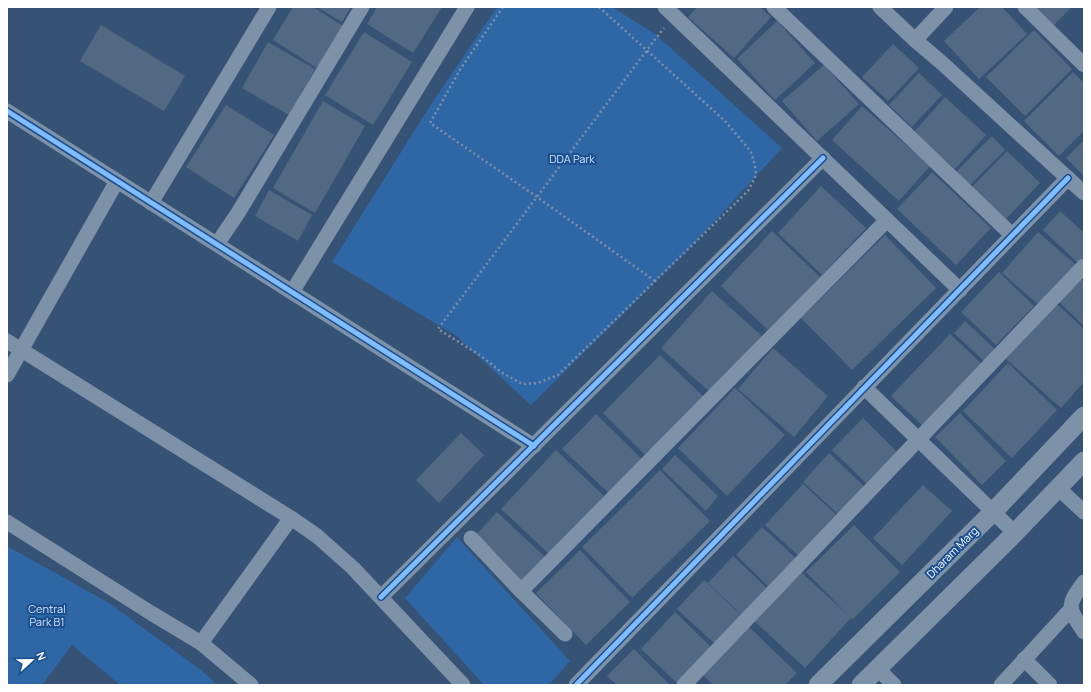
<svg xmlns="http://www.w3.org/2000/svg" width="1091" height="692" viewBox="0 0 1091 692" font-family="Manrope,sans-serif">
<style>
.green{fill:#2f66a5}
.building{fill:#526984}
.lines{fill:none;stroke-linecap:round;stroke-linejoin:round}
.path{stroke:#7d92a8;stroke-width:2.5;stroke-dasharray:2 3;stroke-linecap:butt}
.minor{stroke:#7d92a8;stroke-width:15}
.tertiary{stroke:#7d92a8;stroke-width:19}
.cycleway-casing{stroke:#1b4f8f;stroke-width:8}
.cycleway{stroke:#80bcff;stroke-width:5}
.labels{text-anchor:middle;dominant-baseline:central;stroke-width:4;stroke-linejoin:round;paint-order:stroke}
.park-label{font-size:11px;fill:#cfe3fa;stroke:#1b4f8f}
.street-label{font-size:11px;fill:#fff;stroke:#1b4f8f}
</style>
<rect width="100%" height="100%" fill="#365274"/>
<!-- green -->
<g class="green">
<polygon points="497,7 612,7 655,34 782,148 690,248 531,405 455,335 332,262 428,109"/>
<polygon points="457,537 570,661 549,685 484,685 405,598"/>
<polygon points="7,546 109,603 201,670 217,685 120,685 72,645 42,685 7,685"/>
</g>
<!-- building -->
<g class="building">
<polygon points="293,7 313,7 343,26 317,68 273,40"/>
<polygon points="317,7 351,7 342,22"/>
<polygon points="377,7 442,7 413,53 367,24"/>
<polygon points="697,7 760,7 771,17 734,58 688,17"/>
<polygon points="980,7 1002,7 1027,34 979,79 944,41"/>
<polygon points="1035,7 1072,7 1053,26"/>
<polygon points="777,21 815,63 775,100 737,59"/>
<polygon points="101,25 185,76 164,111 80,61"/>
<polygon points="1034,30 1072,69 1025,116 986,77"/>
<polygon points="364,32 412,62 373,125 325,95"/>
<polygon points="268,42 315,69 289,115 242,88"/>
<polygon points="893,44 919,68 888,101 862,77"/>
<polygon points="824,65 859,104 817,141 782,101"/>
<polygon points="1073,72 1084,83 1084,131 1059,156 1024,121"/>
<polygon points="919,73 942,95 912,127 889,105"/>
<polygon points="945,97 986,135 955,169 914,132"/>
<polygon points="323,101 365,126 315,213 273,188"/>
<polygon points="226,105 274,135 234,198 186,167"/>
<polygon points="862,106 930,166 899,201 832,140"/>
<polygon points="992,136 1005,150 969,186 955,173"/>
<polygon points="1084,140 1084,176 1066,158"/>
<polygon points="1007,151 1040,183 1006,219 972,187"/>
<polygon points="932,172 991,228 956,265 897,209"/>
<polygon points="821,186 866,228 822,275 778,233"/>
<polygon points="269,190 312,215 298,241 255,216"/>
<polygon points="1060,211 1084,233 1084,256 1078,263 1043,230"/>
<polygon points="772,231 820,277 769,331 721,286"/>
<polygon points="1038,232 1076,265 1040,306 1002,273"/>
<polygon points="885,235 936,288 852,370 801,318"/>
<polygon points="999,272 1034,306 996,345 961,312"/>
<polygon points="1081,279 1084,282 1084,326 1058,301"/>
<polygon points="712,291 765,339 714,396 661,348"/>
<polygon points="1056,303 1084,329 1084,382 1061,408 1006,359"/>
<polygon points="965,321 997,351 986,363 954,333"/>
<polygon points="950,334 984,366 925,428 891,396"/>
<polygon points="773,348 828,396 794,437 738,389"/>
<polygon points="660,355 706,399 648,458 603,413"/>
<polygon points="1008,363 1057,410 1012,458 963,411"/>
<polygon points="735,388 785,435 727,496 678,448"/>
<polygon points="960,413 1006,461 982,485 935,437"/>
<polygon points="596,414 644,461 611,495 562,449"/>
<polygon points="863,418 897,452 866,483 832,450"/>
<polygon points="461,433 484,455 439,503 416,480"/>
<polygon points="556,450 604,496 550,555 501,509"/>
<polygon points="829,453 865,487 839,515 803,482"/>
<polygon points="675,455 718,496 706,511 662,469"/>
<polygon points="660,470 710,521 632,598 582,547"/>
<polygon points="803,484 840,518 802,559 765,525"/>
<polygon points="923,485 952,511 902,565 873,538"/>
<polygon points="497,512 545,557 521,582 473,538"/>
<polygon points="854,525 900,572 853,619 851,618 805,668 754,621 800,571 848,615 806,572"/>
<polygon points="762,527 797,559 770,588 736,555"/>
<polygon points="580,550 630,602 586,645 536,593"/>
<polygon points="733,556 769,590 744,617 708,583"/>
<polygon points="704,580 743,617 716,645 677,609"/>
<polygon points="675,612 711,647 677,683 641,649"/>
<polygon points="747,625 797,673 785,685 713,685 701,673"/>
<polygon points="634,649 670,685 617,685 607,676"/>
</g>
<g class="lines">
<!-- path -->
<g class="path">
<polyline points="503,7 461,68 430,123 537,197 655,281"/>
<polyline points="599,7 726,122 751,152 755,166 756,175 748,191 558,375 538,383 522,384 501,372 481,356 438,329 647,50 664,28"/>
</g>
<!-- minor -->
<g class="minor">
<polyline points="665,7 960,290"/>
<polyline points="774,7 1012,235"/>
<polyline points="880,7 915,40 942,63 1084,193"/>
<polyline points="1025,7 1084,65"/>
<polyline points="915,40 946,7"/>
<polyline points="7,111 534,446"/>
<polyline points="151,203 269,7"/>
<polyline points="217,244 238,213 362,7"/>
<polyline points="292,292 467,7"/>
<polyline points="7,341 291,518 317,536 353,568 463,685"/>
<polyline points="7,375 117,181"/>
<polyline points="864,387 1015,533"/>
<polyline points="1058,488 1084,512"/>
<polyline points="7,522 151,613 201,643 251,685"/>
<polyline points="471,538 521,591 565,634"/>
<path d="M1084,582C1066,606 1068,608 1084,632"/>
<polyline points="521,591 887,220"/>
<polyline points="381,597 823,158"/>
<polyline points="201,643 291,518"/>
<polyline points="1024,659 1050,685"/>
<polyline points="878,669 894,685"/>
<polyline points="576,685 1068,178"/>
<polyline points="684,685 1084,266"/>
<polyline points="1001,685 1071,609"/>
</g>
<!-- tertiary -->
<g class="tertiary">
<polyline points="818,685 993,512 1084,416"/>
<polyline points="861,685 1010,538 1084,461"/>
</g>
<defs>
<g id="cycleway">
<polyline points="7,111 534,446"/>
<polyline points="381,597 823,158"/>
<polyline points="576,685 1068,178"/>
</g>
</defs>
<!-- cycleway casing -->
<use href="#cycleway" class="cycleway-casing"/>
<!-- cycleway -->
<use href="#cycleway" class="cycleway"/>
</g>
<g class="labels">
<!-- park labels -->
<g class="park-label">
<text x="572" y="158">DDA Park</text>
<text x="47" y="608">Central<tspan x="47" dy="13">Park B1</tspan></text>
</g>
<!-- street labels -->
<g class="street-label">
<text transform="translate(952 552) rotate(-45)">Dharam Marg</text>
</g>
</g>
<!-- border -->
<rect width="1091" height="692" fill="none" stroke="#ffffff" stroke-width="16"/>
<!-- north arrow -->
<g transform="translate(32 660) rotate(68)" stroke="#1b4f8f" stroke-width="3" paint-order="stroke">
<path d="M0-3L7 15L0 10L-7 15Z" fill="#ffffff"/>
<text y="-6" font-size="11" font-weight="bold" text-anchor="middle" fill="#ffffff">N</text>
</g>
</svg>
